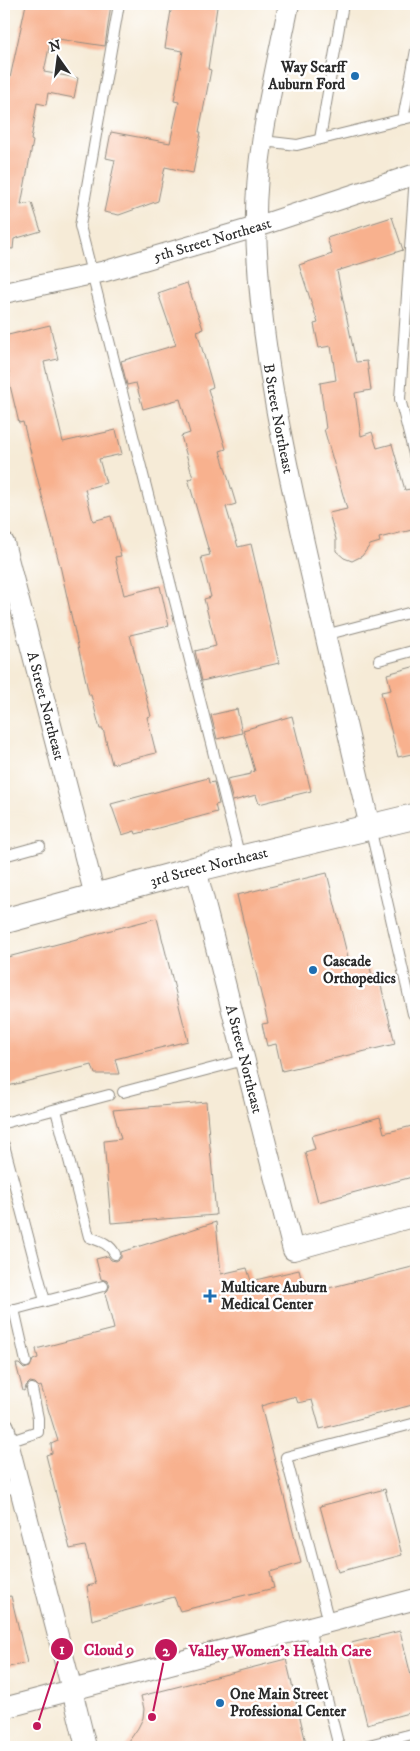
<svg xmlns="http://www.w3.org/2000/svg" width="420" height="1751" viewBox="0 0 420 1751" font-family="'IM FELL DW Pica',serif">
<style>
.building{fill:#f8b18e}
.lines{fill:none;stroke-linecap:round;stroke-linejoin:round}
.service-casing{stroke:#908b81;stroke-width:12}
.minor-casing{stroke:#908b81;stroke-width:22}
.tertiary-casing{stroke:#908b81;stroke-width:27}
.service{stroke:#fff;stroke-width:10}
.minor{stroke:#fff;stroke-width:20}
.tertiary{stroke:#fff;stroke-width:25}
.poi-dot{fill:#1f6fb2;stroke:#fff;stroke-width:2}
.labels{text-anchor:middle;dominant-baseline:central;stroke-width:5;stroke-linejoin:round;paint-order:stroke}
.poi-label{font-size:15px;font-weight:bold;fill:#2b2b2b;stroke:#fff;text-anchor:start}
.street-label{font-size:15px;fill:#2b2b2b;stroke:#fff}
.leader{fill:none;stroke:#c2185b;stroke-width:2}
.callout-dot{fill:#c2185b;stroke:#fff;stroke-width:2}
.mark-label{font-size:15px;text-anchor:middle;font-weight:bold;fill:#fff}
.callout-label{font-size:16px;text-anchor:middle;font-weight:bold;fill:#c2185b;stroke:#fff;stroke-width:5;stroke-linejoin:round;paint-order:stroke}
</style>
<rect width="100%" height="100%" fill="#fff"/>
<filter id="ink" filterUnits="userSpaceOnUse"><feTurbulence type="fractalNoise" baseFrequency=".02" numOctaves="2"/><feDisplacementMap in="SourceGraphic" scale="10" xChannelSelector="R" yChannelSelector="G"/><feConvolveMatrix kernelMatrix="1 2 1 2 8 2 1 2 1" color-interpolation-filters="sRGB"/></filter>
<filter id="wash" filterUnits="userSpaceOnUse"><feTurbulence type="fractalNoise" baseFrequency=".0096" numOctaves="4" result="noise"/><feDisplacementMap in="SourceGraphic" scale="20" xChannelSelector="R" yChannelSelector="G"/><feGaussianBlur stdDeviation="1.12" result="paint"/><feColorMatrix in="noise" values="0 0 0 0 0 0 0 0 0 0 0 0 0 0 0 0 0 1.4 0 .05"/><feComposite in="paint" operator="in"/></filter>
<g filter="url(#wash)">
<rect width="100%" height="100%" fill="#f6ebd7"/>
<g id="blocks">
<!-- building -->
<g class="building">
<polygon points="26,4 111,4 105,46 51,38 44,72 78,78 74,98 48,93 46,105 37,103 31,140 33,141 21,205 32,203 41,231 14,239 13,249 4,248 4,185 8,165 4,164 4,77 10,78"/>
<polygon points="172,4 195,4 217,7 208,69 211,70 199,132 201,132 193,173 165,167 158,201 119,215 104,212 115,160 106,158 111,132 170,143 179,102 174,101 183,51 165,48"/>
<polygon points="392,217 403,250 337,271 356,362 367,361 371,390 355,393 361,436 372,432 377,448 392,444 405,490 416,488 416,529 379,538 380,542 370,545 362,556 352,561 344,558 336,551 336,539 329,513 347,509 324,429 326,429 320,383 336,380 331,346 319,348 314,324 318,323 299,265 332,254 327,238"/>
<polygon points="187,283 203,329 197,331 213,387 208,389 226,449 220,451 236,504 226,507 238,547 251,544 279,663 202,681 195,651 216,646 204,599 211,597 201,557 210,555 188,479 193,478 181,436 190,433 180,399 143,409 136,383 127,385 121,361 176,345 158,293"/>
<polygon points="50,325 58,359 44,362 63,442 116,430 122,454 99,459 106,483 85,489 93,521 111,516 121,556 115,557 124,595 160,586 169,626 130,635 151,716 147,717 156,753 112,764 103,729 100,729 91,695 89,695 61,570 23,422 19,423 8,377 10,377 4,349 4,336"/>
<polygon points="416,666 416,753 398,757 381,692 391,690 387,674"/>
<polygon points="237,709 242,733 217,739 211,715"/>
<polygon points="292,716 311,791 259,804 256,795 233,801 227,779 251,774 251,772 255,771 243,730"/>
<polygon points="208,778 209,783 214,782 219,804 215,805 217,812 136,834 135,831 122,835 111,804"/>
<polygon points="327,873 350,966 368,961 372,975 378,973 395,1044 282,1071 276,1044 267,1046 262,1024 268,1023 237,895"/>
<polygon points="157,918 188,1041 115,1059 119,1074 95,1074 92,1065 4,1087 4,958"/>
<polygon points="206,1102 216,1215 111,1223 104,1141 121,1139 113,1110"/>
<polygon points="380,1117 384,1133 416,1125 416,1176 318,1202 305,1152 315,1149 311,1136"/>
<polygon points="216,1222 221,1274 247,1268 251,1281 299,1270 305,1294 416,1266 416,1404 320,1429 312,1400 298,1403 296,1398 292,1397 261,1406 301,1563 270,1572 274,1588 180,1611 174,1597 92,1620 87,1586 96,1584 85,1546 70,1549 46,1455 52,1453 51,1444 58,1441 41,1386 39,1387 35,1383 30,1382 26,1386 25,1390 23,1391 16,1364 19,1364 24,1369 30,1367 33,1360 38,1358 36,1349 114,1329 105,1293 108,1290 110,1285 108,1281 101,1279 96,1259 108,1256 111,1260 116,1261 121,1258 121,1252"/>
<polygon points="385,1489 402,1555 338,1572 320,1506"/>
<polygon points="11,1596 27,1663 4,1668 4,1597"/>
<polygon points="400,1631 416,1696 416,1711 367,1724 347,1644"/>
<polygon points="286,1659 307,1747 125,1747 138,1728 143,1718 144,1709 141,1696"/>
</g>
</g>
</g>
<g filter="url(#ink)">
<use href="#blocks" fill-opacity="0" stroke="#908b81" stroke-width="1"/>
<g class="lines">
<defs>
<g id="service">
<polyline points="119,4 80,226 240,858"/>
<polyline points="403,119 416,116"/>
<polyline points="320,139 343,4"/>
<polyline points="263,141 297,145 403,119 416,50"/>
<polyline points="415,175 400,399 416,462"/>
<polyline points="325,635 416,611"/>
<polyline points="379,660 416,650"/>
<polyline points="370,827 413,1014 416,1013"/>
<polyline points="4,856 40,846"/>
<polyline points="123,1092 244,1060"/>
<path d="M56,1110L89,1237C100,1241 109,1243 115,1254"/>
<polyline points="4,1123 109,1095"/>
<polyline points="4,1145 45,1301"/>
<polyline points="14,1309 26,1362"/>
<polyline points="4,1312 103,1286"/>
<polyline points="8,1442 38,1432 38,1418 32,1389"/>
<polyline points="4,1490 19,1486"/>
<polyline points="329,1622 286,1457 416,1423"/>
<polyline points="309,1628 339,1747"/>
<polyline points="361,1747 416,1733"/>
</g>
<g id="minor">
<path id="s1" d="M289,4C275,75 254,155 256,228C259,342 284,454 309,565C329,652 350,740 370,827"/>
<path id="s2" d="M4,293L106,271L256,227L416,174"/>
<path id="s3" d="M4,543L95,896"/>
<path id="s4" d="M196,869L293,1250L416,1216"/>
<polyline points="4,1427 72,1690 86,1747"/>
<polyline points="4,1708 416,1599"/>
</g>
<g id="tertiary">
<path id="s5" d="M4,921L196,869L416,816"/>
</g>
</defs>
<!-- service casing -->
<use href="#service" class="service-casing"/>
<!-- minor casing -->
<use href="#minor" class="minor-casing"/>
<!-- tertiary casing -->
<use href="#tertiary" class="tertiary-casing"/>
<!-- service -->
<use href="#service" class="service"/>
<!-- minor -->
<use href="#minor" class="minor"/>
<!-- tertiary -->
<use href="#tertiary" class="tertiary"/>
</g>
</g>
<!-- markers -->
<g class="poi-dot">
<circle cx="355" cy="76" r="5"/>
<circle cx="313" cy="970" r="5"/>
<path d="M207.5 1288.5h5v5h5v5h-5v5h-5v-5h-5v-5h5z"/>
<circle cx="220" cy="1703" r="5"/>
</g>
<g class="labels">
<!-- poi labels -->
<g class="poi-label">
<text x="345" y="67" text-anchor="end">Way Scarff<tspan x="345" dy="17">Auburn Ford</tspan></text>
<text x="323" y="961">Cascade<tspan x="323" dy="17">Orthopedics</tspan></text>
<text x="221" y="1287">Multicare Auburn<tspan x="221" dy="17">Medical Center</tspan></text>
<text x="230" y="1694">One Main Street<tspan x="230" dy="17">Professional Center</tspan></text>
</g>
<!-- street labels -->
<g class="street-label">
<text stroke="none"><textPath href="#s2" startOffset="215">5th Street Northeast</textPath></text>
<text stroke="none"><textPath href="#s1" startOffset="419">B Street Northeast</textPath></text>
<text stroke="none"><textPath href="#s3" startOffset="168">A Street Northeast</textPath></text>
<text stroke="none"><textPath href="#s5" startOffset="212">3rd Street Northeast</textPath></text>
<text stroke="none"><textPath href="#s4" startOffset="196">A Street Northeast</textPath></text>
</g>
</g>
<!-- callouts -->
<path class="leader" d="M37 1726L62 1649M152 1717L166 1650"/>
<g class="callout-dot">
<circle cx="37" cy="1726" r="5"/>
<circle cx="152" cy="1717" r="5"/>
<circle cx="62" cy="1649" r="12"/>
<circle cx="166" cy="1650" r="12"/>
</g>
<g class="mark-label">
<text x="62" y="1654">1</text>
<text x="166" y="1656">2</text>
</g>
<g class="callout-label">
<text x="109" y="1655">Cloud 9</text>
<text x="280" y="1656">Valley Women's Health Care</text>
</g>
<!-- margin -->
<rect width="420" height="1751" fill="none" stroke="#fff" stroke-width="20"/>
<!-- north arrow -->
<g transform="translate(58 58) rotate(346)" stroke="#ffffff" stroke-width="4" paint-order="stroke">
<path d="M0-4L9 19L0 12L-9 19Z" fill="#2b2b2b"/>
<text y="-8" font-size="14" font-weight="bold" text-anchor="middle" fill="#2b2b2b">N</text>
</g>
</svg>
